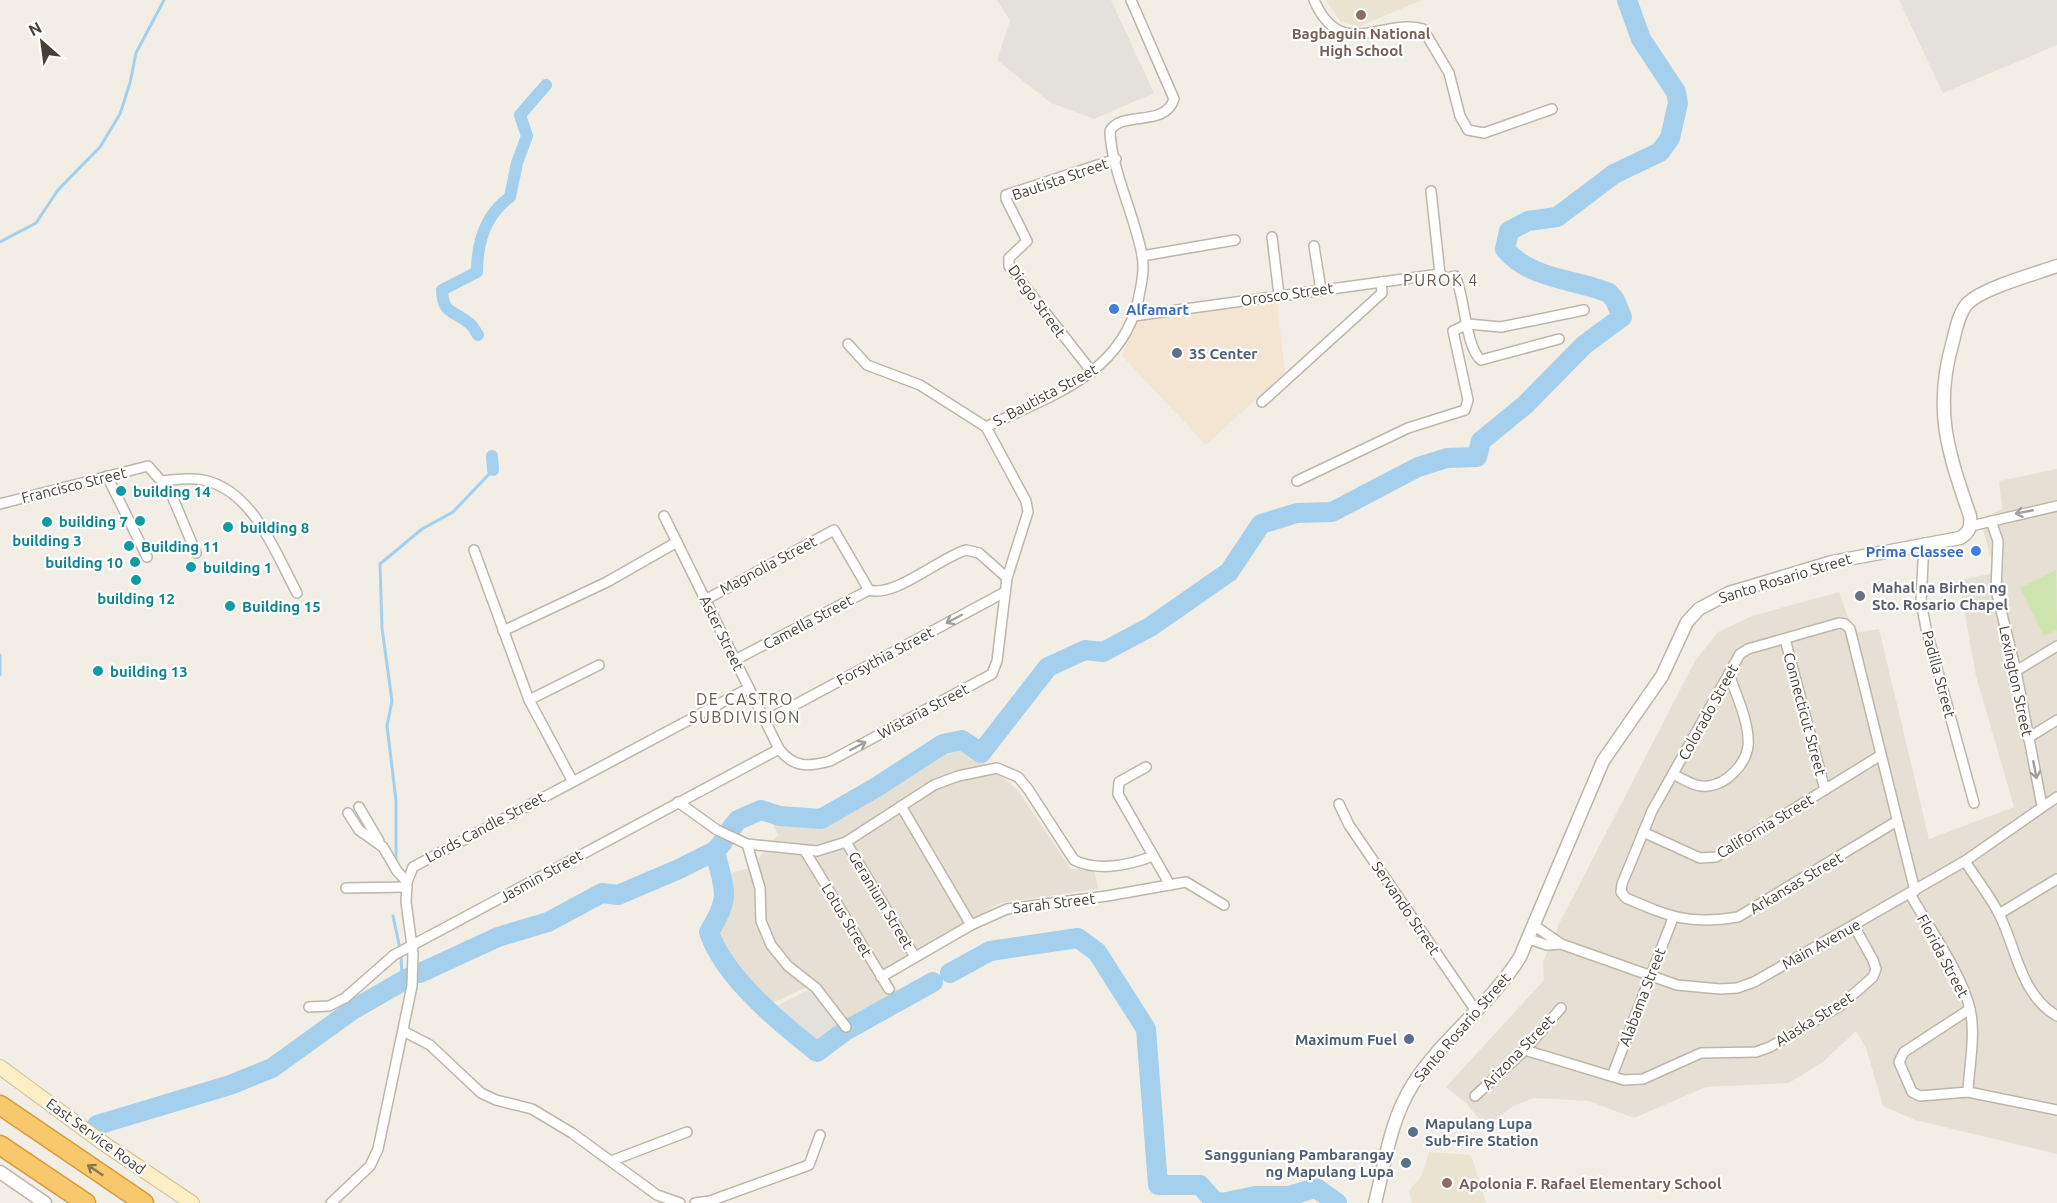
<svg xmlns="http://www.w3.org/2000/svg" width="2057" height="1203" viewBox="0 0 2057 1203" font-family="Ubuntu,sans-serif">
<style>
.residential{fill:#e6e0d4}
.commercial{fill:#f3e5d2}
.industrial{fill:#e4e0db}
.education{fill:#ebe3d0}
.green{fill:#cee5b0}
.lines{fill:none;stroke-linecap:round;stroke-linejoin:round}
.stream{stroke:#a4d0ed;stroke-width:3}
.canal{stroke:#a4d0ed;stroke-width:12}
.river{stroke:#a4d0ed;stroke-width:20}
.minor-casing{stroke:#bdb6a9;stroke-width:12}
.tertiary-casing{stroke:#bdb6a9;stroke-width:15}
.secondary-casing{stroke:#d0c198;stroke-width:16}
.motorway-casing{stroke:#d69c3c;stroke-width:21}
.minor{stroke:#fff;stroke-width:9}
.tertiary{stroke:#fff;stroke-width:12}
.secondary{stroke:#fcefc6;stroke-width:14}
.motorway{stroke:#f7c86c;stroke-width:18}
.oneway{stroke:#a29f9a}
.oneway2{stroke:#8c764c}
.education-dot{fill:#8d6e63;stroke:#fff;stroke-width:2}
.shop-dot{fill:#3f7fe0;stroke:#fff;stroke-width:2}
.service-dot{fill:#5c6f8a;stroke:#fff;stroke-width:2}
.culture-dot{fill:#0f9aa8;stroke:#fff;stroke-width:2}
.worship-dot{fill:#6b7280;stroke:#fff;stroke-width:2}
.labels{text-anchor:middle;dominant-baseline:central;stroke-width:4.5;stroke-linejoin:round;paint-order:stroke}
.education-label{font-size:15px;font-weight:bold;fill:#785e54;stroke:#fff}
.street-label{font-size:15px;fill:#453f36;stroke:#fff}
.shop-label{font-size:15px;font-weight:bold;fill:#366cbe;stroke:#fff;text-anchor:start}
.service-label{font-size:15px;font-weight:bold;fill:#4e5e75;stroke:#fff;text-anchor:start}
.culture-label{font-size:15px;font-weight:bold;fill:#0d838f;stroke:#fff;text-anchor:start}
.worship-label{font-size:15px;font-weight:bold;fill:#5b616d;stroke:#fff;text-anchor:start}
.neighbourhood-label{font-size:16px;letter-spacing:1.5px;fill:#675c4d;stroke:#fff}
</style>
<rect width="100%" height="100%" fill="#f2eee6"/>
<!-- residential -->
<g class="residential">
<polygon points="2057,469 2057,1154 1915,1120 1883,1106 1866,1048 1856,1031 1823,1062 1789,1083 1706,1087 1634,1118 1589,1101 1534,1098 1513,1106 1486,1128 1467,1104 1446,1087 1544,980 1543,962 1559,924 1695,661 1718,632 1752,616 1839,592 1854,633 1879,629 1929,839 2014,807 1976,676 1959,580 1995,573 1980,519 2002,509 1999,481"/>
<polygon points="955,745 975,756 1017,789 1071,869 1094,868 1098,889 1000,903 918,951 922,959 891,979 900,996 850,1026 824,994 807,987 768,1005 714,934 733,902 726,874 750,868 778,835 772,821 820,823 932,754"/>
</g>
<!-- commercial -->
<polygon class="commercial" points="1277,301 1285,373 1206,445 1122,356 1136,321"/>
<!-- industrial -->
<g class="industrial">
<polygon points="997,0 1111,0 1154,93 1094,119 1051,103 997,60 1010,21"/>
<polygon points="1899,0 2057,0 2057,45 1943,93"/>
<polygon points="810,989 842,1029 816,1048 769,1010"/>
</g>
<!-- education -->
<g class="education">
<polygon points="1326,0 1422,0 1358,27 1340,21"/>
<polygon points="1429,1152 1471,1155 1486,1203 1412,1203 1409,1191 1422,1175"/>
</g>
<!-- green -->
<polygon class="green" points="2056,570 2057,630 2044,636 2020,588"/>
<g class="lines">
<!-- stream -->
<g class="stream">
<polyline points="0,242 36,223 58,190 100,147 120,114 130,83 136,53 164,0"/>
<polyline points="0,655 0,675"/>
<polyline points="396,858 396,800 387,726 392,701 382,628 380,564 422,529 453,512 493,470"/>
<polyline points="393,916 400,949"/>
<polyline points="401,955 402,980"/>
</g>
<!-- canal -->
<g class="canal">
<path d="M478,335C476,332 473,326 469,323C454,310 443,315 442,290L477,272C477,243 485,215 510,197L517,163L527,136L520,115L546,85"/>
<polyline points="492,456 493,470"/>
</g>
<!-- river -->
<g class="river">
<path d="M730,830L738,820L761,810L780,816L821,819L875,788L943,744L962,740L981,753L1048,667L1085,650L1103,652L1150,627L1229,572L1261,524L1297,513L1332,512L1418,467L1447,458L1477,457L1481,441L1525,405L1584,345L1622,317L1615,300L1609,293C1575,279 1529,279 1505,249L1509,231L1528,221L1557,217L1614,174L1660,152L1670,138L1678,103L1676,92L1641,39L1627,0"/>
<path d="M715,851C724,891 732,895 709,932C724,977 780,1023 817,1052L845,1031L933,982"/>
<polyline points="420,973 498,937 548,922 602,893 618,895 679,869 715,851 723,842"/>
<polyline points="950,973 990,951 1078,938 1097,952 1146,1029 1158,1185 1200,1185 1214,1201 1222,1203 1255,1196 1288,1196 1316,1188 1337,1203"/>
<polyline points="97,1125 230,1085 272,1068 354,1009 408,978"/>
</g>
<defs>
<g id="minor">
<path d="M1314,0C1341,63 1383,17 1423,29L1449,73L1460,116L1468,130L1484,133L1552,109"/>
<polyline points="1431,191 1440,274"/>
<polyline points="1272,237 1279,295"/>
<polyline points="1314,246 1321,290"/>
<polyline points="1142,256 1235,240"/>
<path d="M1440,274L1446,278L1455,276C1465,295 1465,347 1481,360L1559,339"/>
<polyline points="1134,316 1440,274"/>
<polyline points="1092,372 1009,266 1009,258 1027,241 1006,199 1006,195 1116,159"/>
<polyline points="1262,402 1382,293 1381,282"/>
<path d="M986,427C1049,396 1120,376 1138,301C1141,286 1145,270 1142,255C1135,216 1111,169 1110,131C1121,110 1165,128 1174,99L1131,0"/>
<polyline points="107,476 147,557"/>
<path d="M162,481C175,480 189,477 203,480C253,490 275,552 297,593"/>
<polyline points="1297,481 1408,428 1465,410 1468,400 1453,331 1468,324 1501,327 1584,310"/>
<polyline points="0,504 148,466 170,491 196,553"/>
<path d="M664,516L779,749C794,768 808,767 830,761L992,674L997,661L1007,578L1028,512L1026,501L986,427L920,385L867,365L848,344"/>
<polyline points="1991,521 1998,541 1996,590 2016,671 2042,806"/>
<polyline points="1971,526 2057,506"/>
<polyline points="1924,543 1921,602 1926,628 1974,803"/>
<polyline points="474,550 529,700 572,780"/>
<polyline points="705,600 834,530 869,590"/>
<polyline points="503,631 607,582 677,542"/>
<polyline points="1785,639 1825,790"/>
<path d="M735,660L869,590C895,598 939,558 966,550L979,553L1007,578"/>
<polyline points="2016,671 2057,646"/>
<polyline points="529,700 599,665"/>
<polyline points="765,721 1005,592"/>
<polyline points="2028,738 2057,720"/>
<polyline points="1146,767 1119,782 1118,794 1170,885"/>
<path d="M1673,774C1683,779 1696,788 1708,786C1727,784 1746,764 1748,746C1750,723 1736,695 1729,674"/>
<path d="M678,802L717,830L747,844L817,851L846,842L934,785L958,776L997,768L1018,777L1028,789L1074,860C1098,872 1130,865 1153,856"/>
<polyline points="1339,804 1349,825 1476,1011"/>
<polyline points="901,806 971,925"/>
<polyline points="359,807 379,841"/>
<polyline points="348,813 359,830 383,847 397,871 407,882"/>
<path d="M1897,821L1738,917C1689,925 1670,917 1626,898L1621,892L1622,884L1652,811L1740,654L1748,649L1839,623L1845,624L1850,629L1915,891"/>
<polyline points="1643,832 1700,858 1716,857 1881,755"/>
<polyline points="846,842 915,957"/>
<polyline points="747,844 760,888 761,921 771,945 788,966 816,988 846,1027"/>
<polyline points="805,851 889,989"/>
<path d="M1965,861C1976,879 1991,897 2000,916C2017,951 2021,995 2057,1016"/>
<polyline points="346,888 407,887"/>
<path d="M1910,894C1928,926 1962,974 1970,1009C1976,1035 1969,1066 1968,1092"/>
<polyline points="1999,914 2057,879"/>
<polyline points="1535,926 1561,944 1677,985 1720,989 1737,988 1754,982 1965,861 2057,797"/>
<polyline points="1529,939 1547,945 1561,944"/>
<polyline points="881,977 971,925 1007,909 1107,896 1186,882 1224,905"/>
<polyline points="309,1007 329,1006 345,998 394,955 779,749"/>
<polyline points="1970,1009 1904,1052 1899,1062 1912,1092 1920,1096 1968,1092 2057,1110"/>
<polyline points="403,1031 430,1045 481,1093 496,1100 532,1109 572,1133 657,1195 680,1203"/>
<polyline points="1525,1050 1624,1080 1643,1079 1701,1053 1756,1052 1770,1047 1840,1006 1873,977 1876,969 1873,960 1854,926"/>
<polyline points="1612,1076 1673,918"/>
<polyline points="1475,1096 1525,1050 1561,1008"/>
<polyline points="611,1161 687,1132"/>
<polyline points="331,1203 370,1166 378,1149 412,986 413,953 406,902 407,882 413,867 749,688"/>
<polyline points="695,1203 710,1201 809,1165 820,1135"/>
</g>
<g id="tertiary">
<polyline points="0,1172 45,1203"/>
<path d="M1375,1203C1385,1163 1390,1120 1413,1084C1443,1037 1491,1004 1520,957L1603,761L1662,676L1687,622L1699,609L1729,593L1832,562L1960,538C1970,532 1971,527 1970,516C1948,452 1933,409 1953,341C1956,329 1959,312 1968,303C1983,288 2035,274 2057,266"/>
</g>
<polyline id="secondary" points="0,1067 103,1143 192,1203"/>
<g id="motorway">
<polyline points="0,1105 144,1203"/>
<polyline points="0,1145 86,1203"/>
</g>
</defs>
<!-- minor casing -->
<use href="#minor" class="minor-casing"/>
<!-- tertiary casing -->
<use href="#tertiary" class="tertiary-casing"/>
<!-- secondary casing -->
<use href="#secondary" class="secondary-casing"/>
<!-- motorway casing -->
<use href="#motorway" class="motorway-casing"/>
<!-- minor -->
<use href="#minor" class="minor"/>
<!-- tertiary -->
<use href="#tertiary" class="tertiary"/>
<!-- secondary -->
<use href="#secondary" class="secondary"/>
<!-- motorway -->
<use href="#motorway" class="motorway"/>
</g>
<!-- one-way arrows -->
<defs><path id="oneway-shaft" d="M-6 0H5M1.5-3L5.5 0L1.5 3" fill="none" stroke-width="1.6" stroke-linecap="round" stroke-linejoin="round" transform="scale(1.5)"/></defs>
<g class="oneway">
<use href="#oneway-shaft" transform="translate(2024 512) rotate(169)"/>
<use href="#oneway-shaft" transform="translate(954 619) rotate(152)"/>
<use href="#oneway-shaft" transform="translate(858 746) rotate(-28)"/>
<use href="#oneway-shaft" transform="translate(2035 770) rotate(79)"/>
</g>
<use class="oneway2" href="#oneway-shaft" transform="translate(95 1170) rotate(-146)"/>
<!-- markers -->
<g class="education-dot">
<circle cx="1361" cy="15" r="6"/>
<circle cx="1447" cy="1183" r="6"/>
</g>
<g class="shop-dot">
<circle cx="1114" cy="309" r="6"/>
<circle cx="1976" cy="551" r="6"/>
</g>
<g class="service-dot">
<circle cx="1177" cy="353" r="6"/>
<circle cx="1409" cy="1039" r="6"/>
<circle cx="1413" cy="1132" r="6"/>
<circle cx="1406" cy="1163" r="6"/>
</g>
<g class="culture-dot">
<circle cx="121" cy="491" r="6"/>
<circle cx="140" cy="521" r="6"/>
<circle cx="47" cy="522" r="6"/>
<circle cx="228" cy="527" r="6"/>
<circle cx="129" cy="546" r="6"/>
<circle cx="135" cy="562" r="6"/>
<circle cx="191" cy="567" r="6"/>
<circle cx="136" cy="580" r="6"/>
<circle cx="230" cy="606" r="6"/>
<circle cx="98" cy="671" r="6"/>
</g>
<circle class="worship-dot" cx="1860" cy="596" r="6"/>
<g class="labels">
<!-- education labels -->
<g class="education-label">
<text x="1361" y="33">Bagbaguin National<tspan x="1361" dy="17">High School</tspan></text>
<text x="1459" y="1183" text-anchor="start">Apolonia F. Rafael Elementary School</text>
</g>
<!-- street labels -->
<g class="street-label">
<text transform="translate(1060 179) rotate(-19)">Bautista Street</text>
<text transform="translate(1287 294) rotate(-8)">Orosco Street</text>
<text transform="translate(1037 301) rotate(54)">Diego Street</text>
<text transform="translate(1045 395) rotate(-28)">S. Bautista Street</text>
<text transform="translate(74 485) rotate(-14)">Francisco Street</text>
<text transform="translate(768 565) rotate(-28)">Magnolia Street</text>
<text transform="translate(1785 578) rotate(-17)">Santo Rosario Street</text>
<text transform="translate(808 622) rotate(-28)">Camella Street</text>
<text transform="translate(722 633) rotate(64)">Aster Street</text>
<text transform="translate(885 656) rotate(-28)">Forsythia Street</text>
<text transform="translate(1939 674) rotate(75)">Padilla Street</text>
<text transform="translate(2016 681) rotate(78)">Lexington Street</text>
<text transform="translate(923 711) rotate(-28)">Wistaria Street</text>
<text transform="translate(1708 712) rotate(-61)">Colorado Street</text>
<text transform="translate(1805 714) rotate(75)">Connecticut Street</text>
<text transform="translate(1765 826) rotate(-31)">California Street</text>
<text transform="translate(485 827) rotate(-28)">Lords Candle Street</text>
<text transform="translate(541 876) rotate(-29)">Jasmin Street</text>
<text transform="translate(1796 883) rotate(-31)">Arkansas Street</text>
<text transform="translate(881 900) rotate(59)">Geranium Street</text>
<text transform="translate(1054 903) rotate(-7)">Sarah Street</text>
<text transform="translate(1406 908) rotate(56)">Servando Street</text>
<text transform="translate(847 920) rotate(59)">Lotus Street</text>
<text transform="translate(1821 944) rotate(-29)">Main Avenue</text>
<text transform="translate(1943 956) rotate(62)">Florida Street</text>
<text transform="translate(1642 997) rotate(-69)">Alabama Street</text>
<text transform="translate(1814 1019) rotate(-32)">Alaska Street</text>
<text transform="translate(1462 1027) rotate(-49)">Santo Rosario Street</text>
<text transform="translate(1518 1052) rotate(-46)">Arizona Street</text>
<text transform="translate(96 1136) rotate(36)">East Service Road</text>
</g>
<!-- shop labels -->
<g class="shop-label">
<text x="1126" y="309">Alfamart</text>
<text x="1964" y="551" text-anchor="end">Prima Classee</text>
</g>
<!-- service labels -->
<g class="service-label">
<text x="1189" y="353">3S Center</text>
<text x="1397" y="1039" text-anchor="end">Maximum Fuel</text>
<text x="1425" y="1123">Mapulang Lupa<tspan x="1425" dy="17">Sub-Fire Station</tspan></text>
<text x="1394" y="1154" text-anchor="end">Sangguniang Pambarangay<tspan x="1394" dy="17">ng Mapulang Lupa</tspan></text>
</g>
<!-- culture labels -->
<g class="culture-label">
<text x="133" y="491">building 14</text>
<text x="128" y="521" text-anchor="end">building 7</text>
<text x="240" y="527">building 8</text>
<text x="47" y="540" text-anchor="middle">building 3</text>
<text x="141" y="546">Building 11</text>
<text x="123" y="562" text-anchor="end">building 10</text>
<text x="203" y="567">building 1</text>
<text x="136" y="598" text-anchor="middle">building 12</text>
<text x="242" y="606">Building 15</text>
<text x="110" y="671">building 13</text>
</g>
<!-- worship labels -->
<g class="worship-label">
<text x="1872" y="587">Mahal na Birhen ng<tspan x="1872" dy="17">Sto. Rosario Chapel</tspan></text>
</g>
<!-- neighbourhood labels -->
<g class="neighbourhood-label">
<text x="1441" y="280">PUROK 4</text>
<text x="745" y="699">DE CASTRO<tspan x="745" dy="18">SUBDIVISION</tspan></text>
</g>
</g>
<!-- north arrow -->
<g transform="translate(42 42) rotate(332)" stroke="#ffffff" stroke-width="4.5" paint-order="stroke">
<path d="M0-4.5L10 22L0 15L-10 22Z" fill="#453f36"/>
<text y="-9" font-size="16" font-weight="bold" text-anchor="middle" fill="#453f36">N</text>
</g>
</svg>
